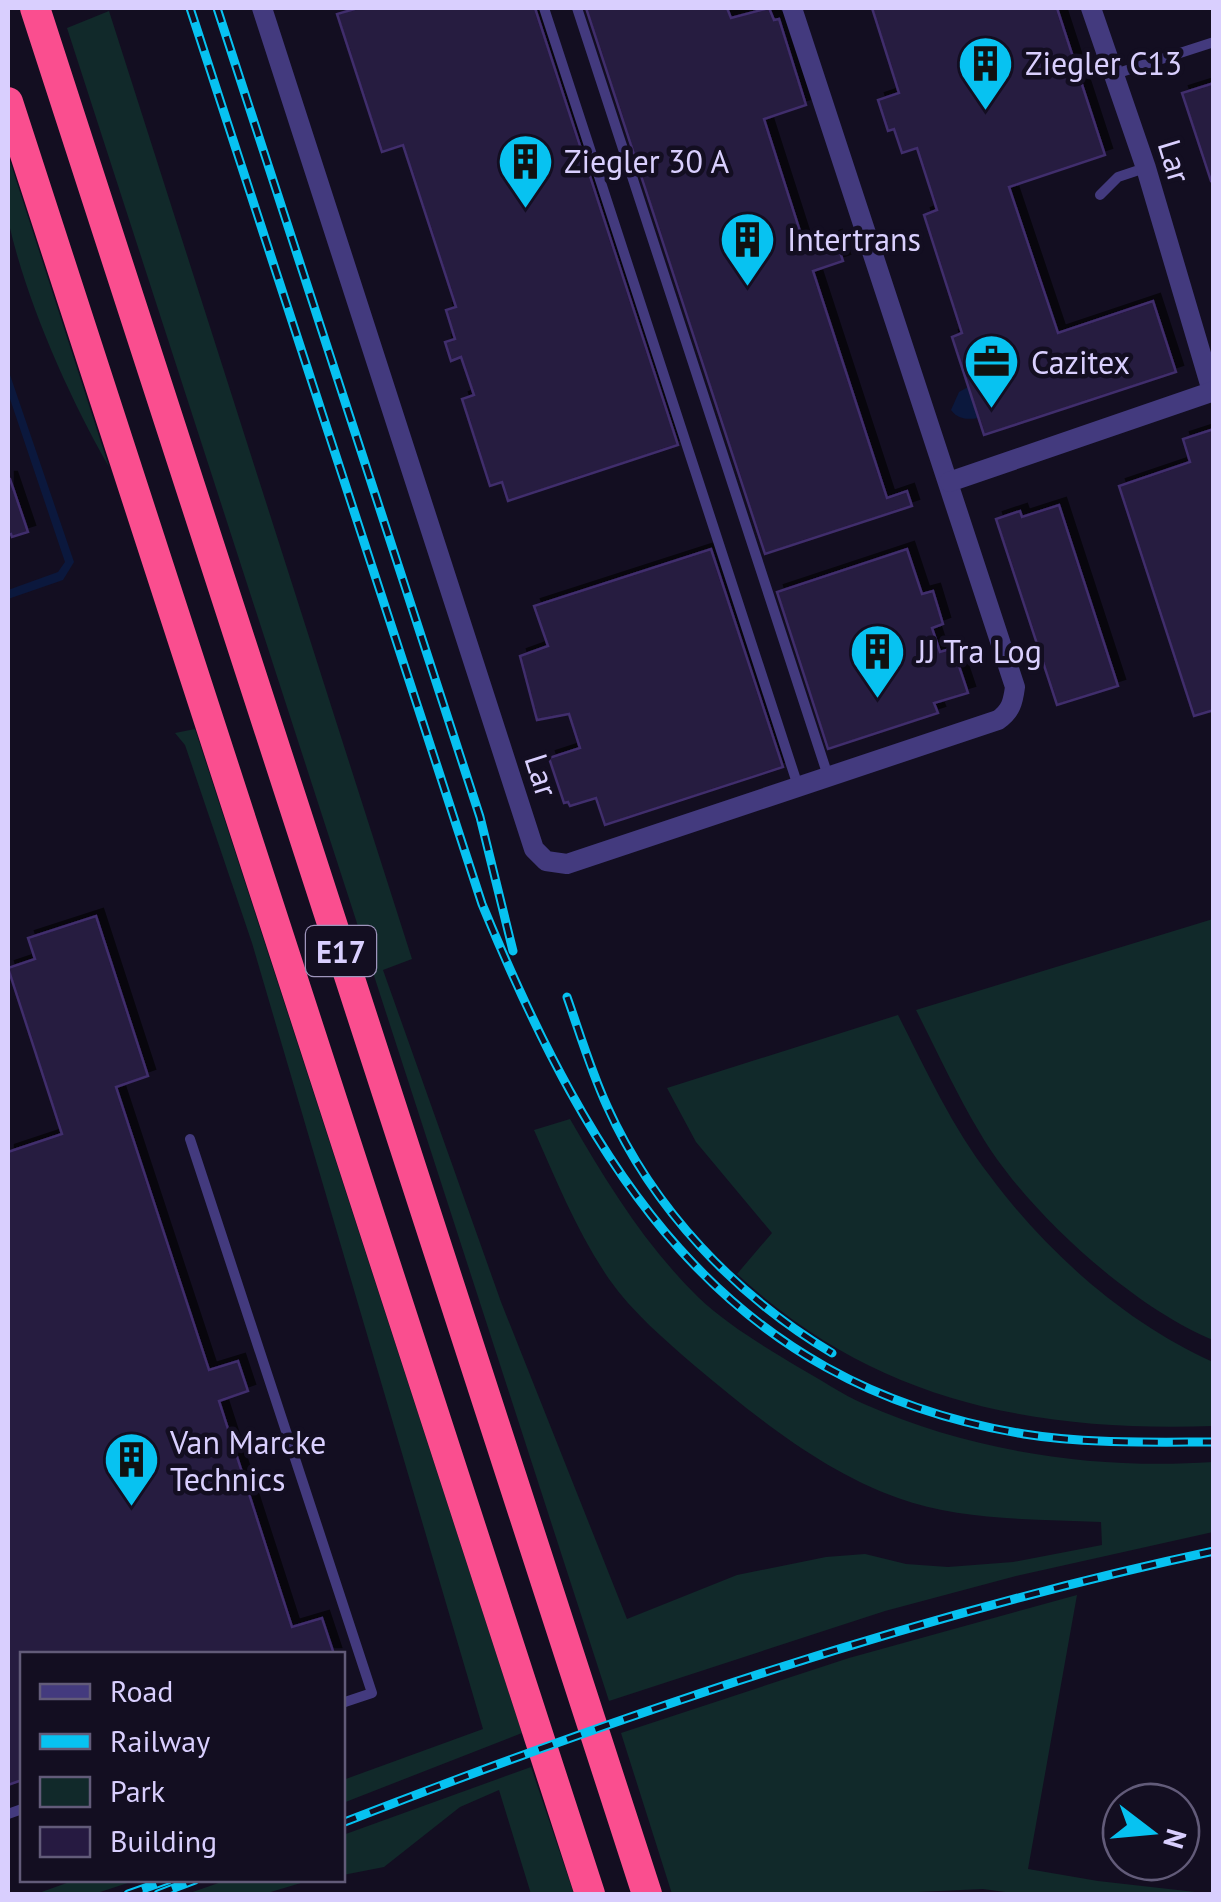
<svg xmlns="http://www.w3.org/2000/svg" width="1221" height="1902" viewBox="0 0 1221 1902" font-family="'PT Sans',sans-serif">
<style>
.green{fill:#11292a}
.water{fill:#0b183d}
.building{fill:#261a41;stroke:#402d6c;stroke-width:2.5;filter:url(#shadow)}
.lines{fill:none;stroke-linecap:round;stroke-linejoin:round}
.service{stroke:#433a7e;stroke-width:10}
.minor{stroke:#433a7e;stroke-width:20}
.motorway{stroke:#fa4e8f;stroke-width:30}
.rail-casing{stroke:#07c2f1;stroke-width:9}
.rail{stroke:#130e21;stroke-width:5;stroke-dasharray:15;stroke-linecap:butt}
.labels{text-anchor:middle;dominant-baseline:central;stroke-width:9;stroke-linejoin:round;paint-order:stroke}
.shield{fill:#130e21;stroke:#9e95bc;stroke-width:2.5}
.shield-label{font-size:30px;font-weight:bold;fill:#d9cffe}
.poi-label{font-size:32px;fill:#d9cffe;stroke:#130e21;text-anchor:start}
.street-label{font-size:32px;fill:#d9cffe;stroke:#130e21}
</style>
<defs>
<filter id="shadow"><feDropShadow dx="7" dy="-7" stdDeviation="0" flood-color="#0009"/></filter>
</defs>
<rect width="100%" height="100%" fill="#130e21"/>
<!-- green -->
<g class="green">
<path d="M109,11L412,959L383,970L501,1302L627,1619L737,1575L826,1557L865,1554L906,1564L948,1567L1013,1562L1102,1545L1101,1522C1035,1519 962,1521 898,1498C822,1471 756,1417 695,1366C664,1339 633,1313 609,1279C577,1232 557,1182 534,1130L570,1119C607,1183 645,1245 698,1297C726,1324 765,1347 798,1367C820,1379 841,1394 864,1404C972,1452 1096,1470 1213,1462V1532L1016,1576L885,1611L609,1701L67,28Z"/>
<path d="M8,155L109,467C69,397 27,303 9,224C4,203 7,177 8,155Z"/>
<polygon points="195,729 522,1733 343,1803 343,1780 483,1729 252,943 185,745 175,733"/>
<path d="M1213,919H1214L1213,1340C1132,1307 1024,1209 980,1133C956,1093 937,1051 916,1010Z"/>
<path d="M898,1015C926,1070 952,1127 990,1176C1047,1253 1126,1323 1213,1362V1426C1032,1432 874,1401 737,1274L772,1233L696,1142L667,1088Z"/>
<polygon points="1077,1595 1028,1869 1098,1881 1213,1894 1019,1894 983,1889 874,1894 672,1894 621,1733 849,1658"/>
<polygon points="531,1767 574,1894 531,1894 499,1790 460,1807 384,1867 343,1875 343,1835"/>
<polygon points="75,1880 137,1880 94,1894 36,1894"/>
<polygon points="227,1880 311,1880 264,1894 187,1894"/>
</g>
<!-- water -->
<g class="water">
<polygon points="8,369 74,562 63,580 8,599 8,590 58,572 65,562 8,393"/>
<path d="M968,387L978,418C967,420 958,419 951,410L959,392Z"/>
</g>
<!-- building -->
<g class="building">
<polygon points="358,8 535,8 678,445 508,501 502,482 490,486 462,399 474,395 461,357 451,361 445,342 455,339 446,310 456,307 403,145 382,152 337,14"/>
<polygon points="586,8 727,8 731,18 769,8 774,20 779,19 806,105 764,119 805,247 835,237 843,261 813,271 887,498 907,491 912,506 765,554"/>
<polygon points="872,8 1057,8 1105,155 1009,187 1058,333 1153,301 1176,372 984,435 952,337 962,333 924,215 937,210 917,148 902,153 894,129 888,131 878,100 899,93"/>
<polygon points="1214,83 1214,180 1211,181 1182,93"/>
<polygon points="1214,429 1214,710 1194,716 1119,486 1190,462 1183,439"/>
<polygon points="8,479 10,479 28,532 12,537 11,534 8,535"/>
<polygon points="1059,505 1118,686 1057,705 996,519 1020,511 1022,517"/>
<polygon points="711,549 783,767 605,825 596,798 570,806 568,802 564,803 549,758 580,748 569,714 537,720 520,656 548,646 534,606"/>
<polygon points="907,549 922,594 933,591 943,624 932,628 940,652 953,648 968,693 934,703 938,713 828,749 777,592"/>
<polygon points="96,916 148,1076 116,1087 209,1370 238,1361 248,1391 219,1401 292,1627 322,1618 334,1654 22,1654 22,1780 8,1785 8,1152 62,1134 8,968 35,959 28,938"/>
</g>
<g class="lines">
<!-- service -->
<g class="service">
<polyline points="544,8 798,786"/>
<polyline points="577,8 828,776"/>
<polyline points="1115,74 1214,42"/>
<polyline points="1100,195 1118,177 1145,168"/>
<polyline points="190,1139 372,1693 342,1703"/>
<polyline points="8,1814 22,1809"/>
</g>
<!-- minor -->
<g class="minor">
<path d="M262,8L534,849L546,861L567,864L998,720C1011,711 1013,702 1015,687L792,8"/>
<polyline points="1091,8 1146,168 1212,391"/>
<polyline points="949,482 1214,391"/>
</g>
<!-- motorway -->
<g class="motorway">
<polyline points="35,8 647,1894"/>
<polyline points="8,102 590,1894"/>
</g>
<defs>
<g id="rail">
<path d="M190,8L482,904C591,1167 719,1384 1024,1434C1086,1444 1151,1442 1214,1442"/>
<polyline points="217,8 480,817 513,951"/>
<path d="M567,997C580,1034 591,1071 607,1106C653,1209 736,1296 832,1353"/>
<path d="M342,1823C627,1713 915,1615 1214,1551"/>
<polyline points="128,1894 168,1880"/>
<polyline points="158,1894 195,1880"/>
</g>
</defs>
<!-- rail casing -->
<use href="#rail" class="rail-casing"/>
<!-- rail -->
<use href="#rail" class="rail"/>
</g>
<!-- icons -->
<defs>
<symbol id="building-pin" viewBox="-11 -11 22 30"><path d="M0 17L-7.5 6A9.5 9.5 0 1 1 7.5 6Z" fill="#07c2f1" stroke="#130e21"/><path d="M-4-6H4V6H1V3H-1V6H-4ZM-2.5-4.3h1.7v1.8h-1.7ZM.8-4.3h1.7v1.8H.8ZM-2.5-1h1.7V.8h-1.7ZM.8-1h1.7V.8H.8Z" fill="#111"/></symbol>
<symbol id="office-pin" viewBox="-11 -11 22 30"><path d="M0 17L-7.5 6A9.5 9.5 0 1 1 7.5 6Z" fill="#07c2f1" stroke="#130e21"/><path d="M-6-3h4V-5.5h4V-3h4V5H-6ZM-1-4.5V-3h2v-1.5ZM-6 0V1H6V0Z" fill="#111"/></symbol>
</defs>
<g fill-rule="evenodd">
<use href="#building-pin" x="954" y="32" width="63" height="86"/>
<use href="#building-pin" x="494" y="130" width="63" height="86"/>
<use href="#building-pin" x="716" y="208" width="63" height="86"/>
<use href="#office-pin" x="960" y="330" width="63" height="86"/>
<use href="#building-pin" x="846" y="620" width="63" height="86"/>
<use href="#building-pin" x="100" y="1428" width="63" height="86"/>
</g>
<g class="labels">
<!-- shield labels -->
<rect class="shield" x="306" y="926" width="70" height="50" rx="8"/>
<g class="shield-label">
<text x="341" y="951">E17</text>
</g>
<!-- poi labels -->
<g class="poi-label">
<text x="1025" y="63">Ziegler C13</text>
<text x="564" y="161">Ziegler 30 A</text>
<text x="787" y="239">Intertrans</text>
<text x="1031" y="362">Cazitex</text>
<text x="917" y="651">JJ Tra Log</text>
<text x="170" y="1442">Van Marcke<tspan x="170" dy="37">Technics</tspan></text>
</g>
<!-- street labels -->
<g class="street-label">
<text transform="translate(1175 161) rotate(73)">Lar</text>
<text transform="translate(542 775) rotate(72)">Lar</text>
</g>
</g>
<!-- border -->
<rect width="1221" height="1902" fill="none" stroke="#d9cffe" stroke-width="20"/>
<!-- legend -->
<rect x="20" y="1652" width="325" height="230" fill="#130e21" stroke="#625b79" stroke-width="2.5"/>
<rect x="40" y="1684" width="50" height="15" fill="#433a7e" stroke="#625b79" stroke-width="2.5"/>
<text x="110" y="1702" font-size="30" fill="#d9cffe">Road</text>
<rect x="40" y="1734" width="50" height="15" fill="#07c2f1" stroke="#625b79" stroke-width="2.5"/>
<text x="110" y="1752" font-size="30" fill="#d9cffe">Railway</text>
<rect x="40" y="1777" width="50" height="30" fill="#11292a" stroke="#625b79" stroke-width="2.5"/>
<text x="110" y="1802" font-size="30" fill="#d9cffe">Park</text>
<rect x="40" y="1827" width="50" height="30" fill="#261a41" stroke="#625b79" stroke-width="2.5"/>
<text x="110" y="1852" font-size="30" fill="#d9cffe">Building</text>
<!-- north arrow -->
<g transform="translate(1151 1832) rotate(106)"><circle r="48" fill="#130e21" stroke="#625b79" stroke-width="2.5"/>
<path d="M0-8L18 38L0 25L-18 38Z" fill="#07c2f1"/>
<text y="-15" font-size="28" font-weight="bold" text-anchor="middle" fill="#d9cffe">N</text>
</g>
</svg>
